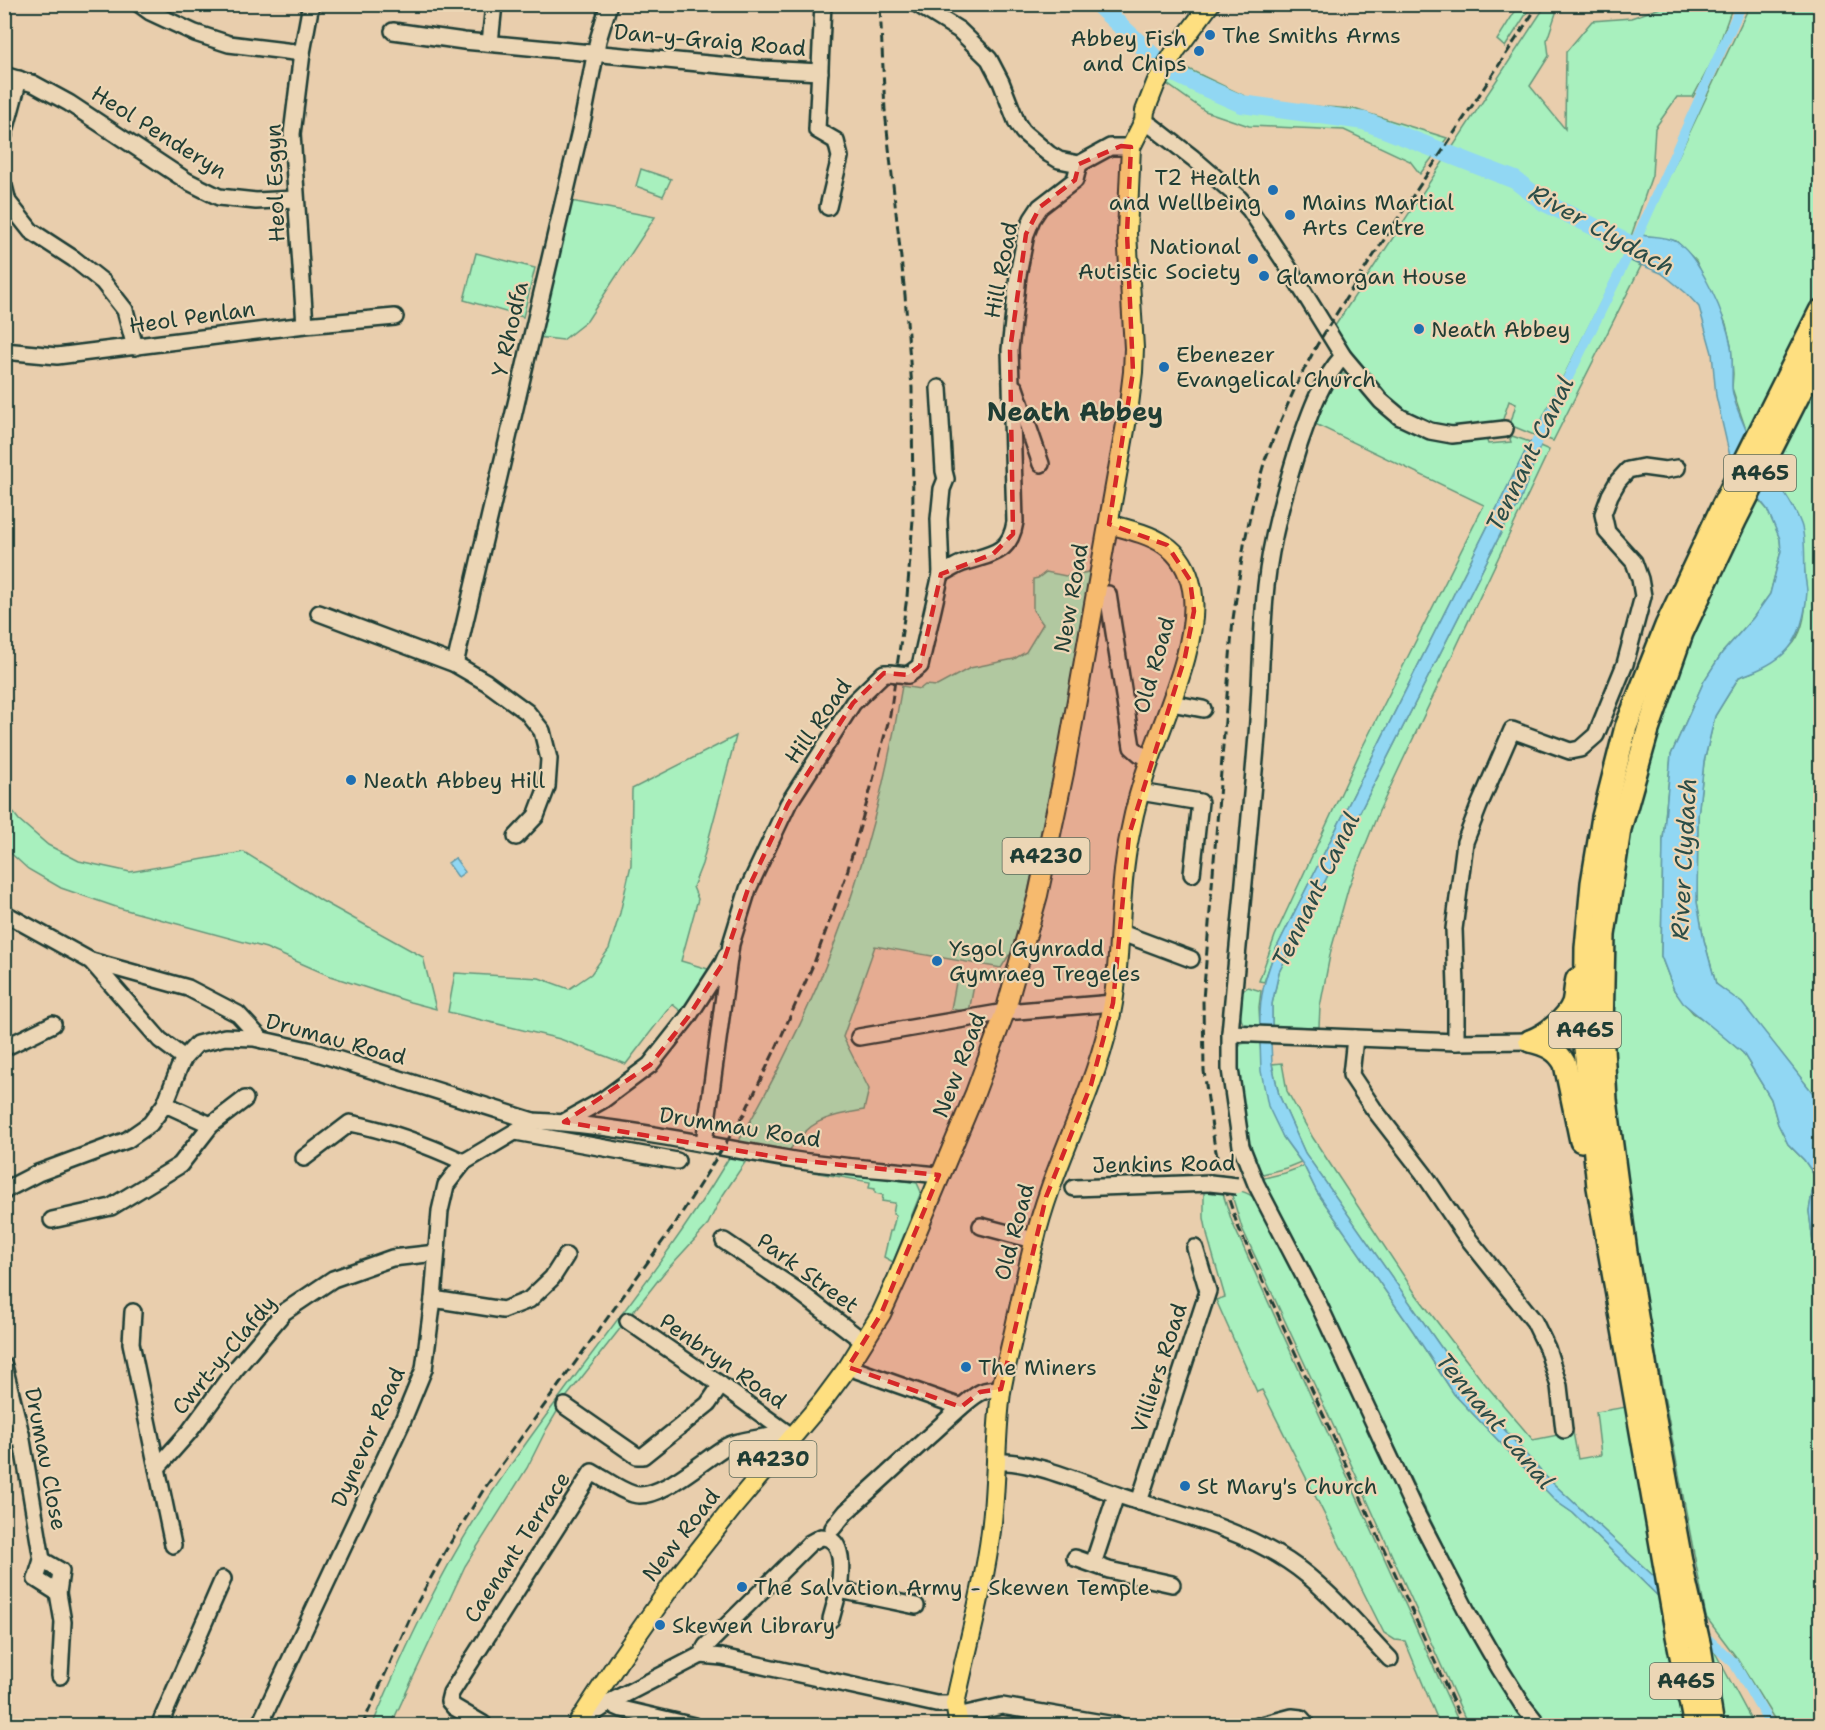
<svg xmlns="http://www.w3.org/2000/svg" width="1825" height="1730" viewBox="0 0 1825 1730" font-family="'Shantell Sans',sans-serif">
<style>
.green{fill:#a8f0be;stroke:#649679;stroke-width:1.5}
.water{fill:#91d7f3;stroke:#6399a7;stroke-width:1.5}
.lines{fill:none;stroke-linecap:round;stroke-linejoin:round}
.canal{stroke:#91d7f3;stroke-width:10}
.river{stroke:#91d7f3;stroke-width:18}
.minor-casing{stroke:#1f3d34;stroke-width:20}
.major-casing{stroke:#1f3d34;stroke-width:22}
.highway-casing{stroke:#1f3d34;stroke-width:26}
.minor{stroke:#ecd6b5;stroke-width:15}
.major{stroke:#fedf80;stroke-width:18}
.highway{stroke:#fedf80;stroke-width:21}
.rail{stroke:#1f3d34;stroke-width:3;stroke-dasharray:9 4.5;stroke-linecap:butt}
.minor-bridge-casing{stroke:#1f3d34;stroke-width:20;stroke-linecap:butt}
.minor-bridge{stroke:#ecd6b5;stroke-width:15}
.marked{fill:#d62828;fill-opacity:0.2;stroke:#d62828;stroke-width:4.5;stroke-dasharray:12 8;stroke-linejoin:round}
.poi-dot{fill:#1f6fb2;stroke:#ecd6b5;stroke-width:2}
.labels{text-anchor:middle;dominant-baseline:central;stroke-width:4.5;stroke-linejoin:round;paint-order:stroke}
.shield{fill:#ecd6b5;stroke:#5c6b5b;stroke-width:1.5}
.shield-label{font-size:21px;font-weight:bold;fill:#1f3d34}
.poi-label{font-size:22px;fill:#1f3d34;stroke:#ecd6b5;text-anchor:start}
.street-label{font-size:22px;fill:#1f3d34;stroke:#ecd6b5}
.water-label{font-size:24px;font-style:italic;fill:#2a4c47;stroke:#ecd6b5}
.quarter-label{font-size:26px;font-weight:bold;fill:#1f3d34;stroke:#ecd6b5}
</style>
<rect width="100%" height="100%" fill="#e9cead"/>
<filter id="ink" filterUnits="userSpaceOnUse"><feTurbulence type="fractalNoise" baseFrequency=".0167" numOctaves="2"/><feDisplacementMap in="SourceGraphic" scale="12" xChannelSelector="R" yChannelSelector="G"/><feConvolveMatrix kernelMatrix="1 2 1 2 8 2 1 2 1" color-interpolation-filters="sRGB"/></filter>
<g filter="url(#ink)">
<!-- green -->
<g class="green">
<polygon points="1519,5 1532,5 1505,47 1497,40"/>
<polygon points="1546,5 1553,5 1556,13 1547,40 1549,56 1530,86 1565,129 1566,52 1592,21 1631,18 1669,5 1691,5 1691,9 1714,5 1733,5 1715,56 1693,97 1677,97 1655,128 1652,175 1625,254 1534,435 1510,425 1516,404 1509,401 1503,419 1492,428 1454,433 1401,414 1331,332"/>
<polygon points="1750,5 1820,5 1820,293 1747,433 1732,388 1733,374 1731,346 1726,324 1696,261 1676,241 1641,235"/>
<polygon points="1180,65 1257,102 1354,109 1447,138 1420,174 1410,161 1344,130 1249,126 1205,111 1167,84"/>
<polygon points="641,169 671,179 663,196 636,186"/>
<polygon points="571,201 655,217 587,321 563,340 537,337"/>
<polygon points="476,253 535,268 523,317 464,300"/>
<polygon points="1629,260 1641,266 1553,441 1542,437"/>
<path d="M1820,373V1102L1742,1004L1716,984L1704,940L1697,902L1698,816L1704,762L1715,716L1739,677C1758,671 1776,661 1790,647C1819,618 1802,535 1788,501C1785,492 1777,483 1771,474Z"/>
<polygon points="1341,374 1349,374 1385,412 1486,438 1488,444 1511,442 1510,439 1512,436 1530,442 1275,951 1264,982 1259,981 1275,936 1361,750 1484,505 1311,422 1332,378"/>
<polygon points="1540,446 1549,450 1379,811 1349,886 1331,950 1320,1007 1319,1027 1272,1026 1272,1004 1279,972 1504,527 1519,504"/>
<polygon points="1757,498 1767,509 1773,521 1780,539 1781,551 1770,594 1753,618 1722,653 1704,681 1671,755 1663,840 1661,956 1674,990 1693,1013 1707,1022 1743,1053 1771,1099 1778,1124 1788,1144 1804,1160 1815,1176 1809,1211 1820,1298 1820,1725 1778,1725 1736,1657 1706,1617 1625,1190 1613,1085 1613,915 1637,798 1668,687"/>
<path d="M1095,571L1081,650L1014,956L1009,955L1001,968L875,946L843,1037L869,1089L864,1110C827,1117 811,1118 789,1151L756,1146L721,1198L707,1226L663,1274L564,1400L546,1430L527,1468L465,1566L391,1725L372,1726C406,1645 443,1567 491,1494C566,1380 657,1278 727,1161C777,1079 825,979 854,888C875,822 891,754 902,686L920,689L925,685L937,686L970,668L1014,659L1026,652L1043,624L1033,610V579L1038,578L1046,572L1066,576Z"/>
<polygon points="736,736 702,864 693,887 698,899 681,961 718,972 688,1017 672,1004 626,1064 560,1039 448,1012 455,973 539,978 569,989 591,974 609,949 620,913 631,865 632,789"/>
<polygon points="6,803 19,820 48,845 79,861 130,872 244,852 322,901 423,957 436,1009 410,1002 330,976 266,948 119,908 61,888 28,869 5,848"/>
<polygon points="957,977 975,980 969,1012 951,1009"/>
<path d="M1248,987L1261,991L1259,1007L1260,1026L1245,1027C1238,1015 1238,1007 1240,993Z"/>
<polygon points="1260,1040 1262,1071 1283,1137 1301,1162 1286,1168 1259,1175 1249,1151 1235,1055 1241,1044"/>
<polygon points="1282,1063 1287,1091 1313,1138 1415,1293 1480,1378 1533,1440 1573,1432 1578,1459 1601,1455 1596,1412 1632,1406 1660,1582 1544,1475 1475,1396 1305,1153 1279,1095 1272,1064"/>
<polygon points="1304,1166 1317,1192 1413,1331 1454,1394 1557,1502 1573,1513 1662,1600 1688,1725 1548,1725 1508,1673 1451,1562 1352,1358 1260,1179 1285,1173"/>
<polygon points="813,1167 917,1183 921,1192 893,1262 884,1257 890,1231 892,1231 896,1215 893,1214 895,1203 882,1201 883,1195 875,1193 875,1189 869,1188 870,1182 812,1172"/>
<polygon points="1210,1188 1223,1190 1224,1197 1232,1222 1460,1725 1440,1725 1405,1641 1395,1640 1384,1633 1262,1390 1257,1392 1216,1300 1225,1297 1208,1238 1204,1218 1204,1191"/>
<path d="M1230,1189C1246,1191 1254,1195 1263,1208L1464,1615L1509,1699L1530,1725H1468L1346,1453L1242,1228Z"/>
<polygon points="1711,1645 1754,1725 1724,1725"/>
</g>
<!-- water -->
<g class="water">
<path d="M1641,235C1652,237 1667,236 1677,242C1701,259 1726,317 1731,346C1733,359 1732,373 1732,386C1732,400 1741,417 1746,430C1759,464 1788,490 1801,524C1806,537 1804,561 1805,574C1805,580 1807,586 1807,592C1803,643 1786,662 1739,677L1715,716L1704,762L1698,816L1697,902L1704,940L1716,984L1742,1003L1820,1102V1298L1809,1211L1815,1176L1804,1160L1788,1144L1778,1124L1771,1099L1743,1053L1683,1003L1674,990L1661,956L1663,840L1671,755L1704,681L1722,653L1753,618L1770,594L1781,551L1780,539L1767,509L1732,465L1716,396L1712,353L1699,307L1686,293L1669,279L1661,273L1629,260Z"/>
<path d="M1530,442L1540,446L1519,504L1504,527L1279,972L1272,1004V1026H1260C1259,996 1265,979 1275,951Z"/>
<polygon points="455,858 465,872 458,877 448,863"/>
<polygon points="1260,1040 1271,1042 1272,1064 1279,1095 1305,1153 1475,1396 1544,1475 1660,1582 1662,1600 1573,1513 1557,1502 1454,1394 1413,1331 1317,1192 1304,1166 1283,1137 1268,1106 1261,1071"/>
</g>
<g class="lines">
<!-- canal -->
<g class="canal">
<polyline points="1530,455 1640,231 1742,4"/>
<polyline points="1700,1632 1734,1663 1771,1726"/>
</g>
<!-- river -->
<polyline class="river" points="1097,4 1153,56 1178,75 1201,86 1242,104 1364,121 1515,180 1545,203 1657,257"/>
<defs>
<g id="minor">
<polyline points="139,4 150,12 195,33 229,44 302,53"/>
<polyline points="823,4 817,130 836,141 840,157 828,207"/>
<polyline points="917,4 959,30 989,59 1001,82 1017,123 1023,132 1049,154 1059,160 1079,164 1110,147 1131,147"/>
<polyline points="393,31 464,41 762,69 820,72"/>
<polyline points="490,43 494,4"/>
<polyline points="4,75 34,84 69,103 187,181 219,197 256,201 296,199"/>
<polyline points="1144,121 1152,126 1193,158 1239,198 1250,210 1290,270 1343,356 1381,401 1400,417 1430,431 1452,435 1505,429"/>
<polyline points="4,135 19,79"/>
<polyline points="4,186 8,202 31,231 74,259 103,282 125,310 135,347"/>
<polyline points="305,325 292,134 302,53 311,4"/>
<polyline points="4,351 57,356 305,325 395,317"/>
<path d="M1343,356C1320,382 1310,413 1299,445C1285,490 1271,538 1266,586C1261,635 1261,685 1257,735C1249,834 1239,934 1230,1033V1069L1241,1146L1256,1184L1318,1303L1414,1509L1470,1617L1500,1669L1524,1707L1539,1726"/>
<polyline points="939,388 944,471 946,479 942,489 939,519 941,574"/>
<polyline points="1015,388 1041,464"/>
<polyline points="1108,594 1132,747 1140,754 1150,758"/>
<polyline points="319,613 455,664 486,682 527,712 542,731 549,759 547,787 536,816 516,837"/>
<polyline points="455,664 583,118 598,40 609,4"/>
<path d="M908,675L920,666L941,574C948,571 955,566 963,563C989,554 1010,555 1015,522L1010,350L1018,275L1026,234L1032,219L1040,207L1075,180L1079,164"/>
<polyline points="1171,703 1203,709"/>
<polyline points="1140,792 1200,802 1192,874"/>
<polyline points="4,913 91,961 188,988 238,1014 262,1040"/>
<polyline points="1119,932 1191,959"/>
<polyline points="91,961 160,1040 184,1058"/>
<polyline points="1230,1033 1456,1042 1530,1041"/>
<polyline points="859,1037 1005,1012 1113,1003"/>
<polyline points="1355,1038 1351,1075 1373,1108 1424,1174 1463,1232 1534,1321 1547,1348 1559,1386 1564,1430"/>
<polyline points="1456,1042 1456,987 1454,929 1465,842 1479,806 1512,730 1570,751 1580,749 1596,735 1625,664 1643,596 1640,579 1634,562 1607,532 1603,514 1610,495 1618,481 1628,470 1643,467 1665,470 1677,468"/>
<polyline points="4,1048 53,1024"/>
<polyline points="165,1104 211,1125"/>
<polyline points="564,1122 603,1100 650,1065 688,1017 723,963 726,956"/>
<polyline points="516,1132 677,1161"/>
<polyline points="704,1143 731,944 748,889 788,804 853,703 884,673 889,673"/>
<path d="M304,1158L350,1123C391,1131 427,1145 464,1162"/>
<polyline points="1074,1188 1210,1183"/>
<path d="M4,1192L7,1189L38,1173L127,1140L150,1124L165,1104L179,1068L184,1058L197,1044L225,1037L254,1038L308,1050L533,1121C621,1125 708,1146 794,1160C842,1167 891,1170 939,1175"/>
<polyline points="52,1220 111,1207 180,1165 211,1125 245,1099"/>
<polyline points="981,1226 1034,1240"/>
<polyline points="724,1241 798,1291 864,1342"/>
<polyline points="433,1299 503,1310 529,1300 552,1278 566,1256"/>
<polyline points="133,1312 131,1343 173,1545"/>
<polyline points="628,1321 721,1385 790,1435"/>
<polyline points="4,1366 21,1434 42,1560 36,1579 58,1593 63,1622 60,1676"/>
<polyline points="848,1367 961,1407"/>
<polyline points="565,1406 637,1456 643,1456 708,1404 721,1385"/>
<polyline points="4,1442 21,1434"/>
<path d="M995,1462C1029,1459 1085,1484 1118,1495C1175,1514 1237,1527 1288,1561C1326,1586 1358,1626 1390,1659"/>
<polyline points="157,1468 189,1432 234,1371 284,1312 333,1279 392,1258 436,1253"/>
<polyline points="1139,1502 1208,1291 1195,1248"/>
<path d="M833,1528L846,1512L961,1407C977,1394 980,1389 1001,1389"/>
<polyline points="1075,1558 1109,1570 1172,1584"/>
<polyline points="42,1560 61,1571 58,1593"/>
<polyline points="1093,1564 1116,1495"/>
<polyline points="831,1619 839,1590"/>
<polyline points="701,1655 722,1657 936,1704 955,1704"/>
<polyline points="612,1701 615,1706 622,1709 694,1726"/>
<polyline points="957,1716 1002,1706 1120,1726"/>
<path d="M580,1723L612,1701L701,1655L706,1646L810,1543L821,1537C846,1537 841,1574 839,1590L916,1606"/>
<polyline points="159,1726 223,1579"/>
<polyline points="259,1726 403,1420 424,1369 433,1299 440,1211 446,1185 464,1162 533,1121"/>
<path d="M482,1726L483,1724L454,1707L449,1701L451,1693L592,1472C605,1479 619,1490 633,1494C659,1502 705,1458 727,1446C742,1438 767,1439 785,1432"/>
<polyline points="1258,1726 1292,1717 1301,1718 1308,1726"/>
</g>
<g id="major">
<polyline points="576,1726 618,1662 674,1582 734,1506 822,1402 848,1367 881,1314 897,1279 975,1093 1005,1012 1038,895 1064,773 1128,413 1133,372 1134,348 1127,233 1131,147 1144,121 1145,111 1156,83 1176,50 1210,4"/>
<path d="M959,1726L955,1704C967,1647 984,1588 991,1531C997,1484 995,1438 1001,1392C1004,1373 1009,1354 1013,1336C1020,1305 1026,1274 1034,1243C1053,1161 1099,1087 1113,1003C1122,947 1118,889 1130,833C1135,807 1143,779 1152,754C1168,709 1201,636 1192,589C1183,542 1149,535 1109,524"/>
</g>
<g id="highway">
<path d="M1530,1041C1546,1045 1557,1049 1565,1064L1581,1141"/>
<path d="M1530,1041C1546,1035 1567,1019 1573,1003C1575,995 1575,986 1577,979"/>
<polyline points="1695,1726 1677,1636 1598,1187 1585,1048 1586,948 1592,883 1603,817 1626,727 1666,626 1722,507 1820,311"/>
<polyline points="1713,1726 1700,1647 1684,1577 1649,1387 1626,1252 1606,1100 1602,1031 1604,935 1620,829 1648,730 1682,633 1735,521 1820,353"/>
</g>
</defs>
<!-- minor casing -->
<use href="#minor" class="minor-casing"/>
<!-- major casing -->
<use href="#major" class="major-casing"/>
<!-- highway casing -->
<use href="#highway" class="highway-casing"/>
<!-- minor -->
<use href="#minor" class="minor"/>
<!-- major -->
<use href="#major" class="major"/>
<!-- highway -->
<use href="#highway" class="highway"/>
<!-- rail -->
<g class="rail">
<polyline points="362,1726 415,1607 446,1550 484,1489 673,1227 744,1114 776,1048 814,963 846,876 869,795 890,715 907,597 913,519 912,388 905,295 885,111 880,4"/>
<polyline points="1464,1726 1237,1224 1221,1175 1214,1142 1204,1071 1203,1000 1233,619 1244,545 1253,502 1265,460 1277,429 1299,379 1317,345 1351,290 1539,4"/>
</g>
<defs>
<g id="minor-bridge">
<polyline points="889,673 908,675"/>
<polyline points="1210,1183 1237,1186"/>
</g>
</defs>
<!-- minor-bridge casing -->
<use href="#minor-bridge" class="minor-bridge-casing"/>
<!-- minor-bridge -->
<use href="#minor-bridge" class="minor-bridge"/>
</g>
</g>
<!-- marked area -->
<path class="marked" d="M1121,146L1131,147L1127,233L1133,372L1109,524L1167,545L1190,580L1194,611L1185,657L1129,835L1113,1003L1091,1085L1046,1197L1001,1389L980,1392L961,1407L848,1367L881,1314L939,1175L795,1160L564,1122L650,1065L688,1017L723,963L748,889L788,804L853,703L884,673L908,675L920,666L941,574L993,554L1013,534L1010,350L1026,234L1040,207L1075,180L1079,164Z"/>
<!-- markers -->
<g class="poi-dot">
<circle cx="1210" cy="35" r="6"/>
<circle cx="1199" cy="51" r="6"/>
<circle cx="1273" cy="190" r="6"/>
<circle cx="1290" cy="215" r="6"/>
<circle cx="1253" cy="259" r="6"/>
<circle cx="1264" cy="276" r="6"/>
<circle cx="1419" cy="329" r="6"/>
<circle cx="1164" cy="367" r="6"/>
<circle cx="351" cy="780" r="6"/>
<circle cx="937" cy="961" r="6"/>
<circle cx="966" cy="1367" r="6"/>
<circle cx="1185" cy="1486" r="6"/>
<circle cx="742" cy="1587" r="6"/>
<circle cx="660" cy="1625" r="6"/>
</g>
<g class="labels">
<!-- shield labels -->
<g class="shield">
<rect x="1724" y="455" width="72" height="36" rx="4.5"/>
<rect x="1002.5" y="838" width="87" height="36" rx="4.5"/>
<rect x="1549" y="1012" width="72" height="36" rx="4.5"/>
<rect x="729.5" y="1441" width="87" height="36" rx="4.5"/>
<rect x="1650" y="1663" width="72" height="36" rx="4.5"/>
</g>
<g class="shield-label">
<text x="1760" y="473">A465</text>
<text x="1046" y="856">A4230</text>
<text x="1585" y="1030">A465</text>
<text x="773" y="1459">A4230</text>
<text x="1686" y="1681">A465</text>
</g>
<!-- poi labels -->
<g class="poi-label">
<text x="1222" y="35">The Smiths Arms</text>
<text x="1187" y="38" text-anchor="end">Abbey Fish<tspan x="1187" dy="25">and Chips</tspan></text>
<text x="1261" y="177" text-anchor="end">T2 Health<tspan x="1261" dy="25">and Wellbeing</tspan></text>
<text x="1302" y="202">Mains Martial<tspan x="1302" dy="25">Arts Centre</tspan></text>
<text x="1241" y="246" text-anchor="end">National<tspan x="1241" dy="25">Autistic Society</tspan></text>
<text x="1276" y="276">Glamorgan House</text>
<text x="1431" y="329">Neath Abbey</text>
<text x="1176" y="354">Ebenezer<tspan x="1176" dy="25">Evangelical Church</tspan></text>
<text x="363" y="780">Neath Abbey Hill</text>
<text x="949" y="948">Ysgol Gynradd<tspan x="949" dy="25">Gymraeg Tregeles</tspan></text>
<text x="978" y="1367">The Miners</text>
<text x="1197" y="1486">St Mary's Church</text>
<text x="754" y="1587">The Salvation Army - Skewen Temple</text>
<text x="672" y="1625">Skewen Library</text>
</g>
<!-- street labels -->
<g class="street-label">
<text transform="translate(710 40) rotate(5)">Dan-y-Graig Road</text>
<text transform="translate(159 132) rotate(32)">Heol Penderyn</text>
<text transform="translate(275 183) rotate(-92)">Heol Esgyn</text>
<text transform="translate(1001 270) rotate(-79)">Hill Road</text>
<text transform="translate(192 317) rotate(-8)">Heol Penlan</text>
<text transform="translate(510 329) rotate(-77)">Y Rhodfa</text>
<text transform="translate(1071 598) rotate(-80)">New Road</text>
<text transform="translate(1154 665) rotate(-74)">Old Road</text>
<text transform="translate(818 721) rotate(-55)">Hill Road</text>
<text transform="translate(336 1039) rotate(15)">Drumau Road</text>
<text transform="translate(959 1065) rotate(-69)">New Road</text>
<text transform="translate(740 1127) rotate(9)">Drummau Road</text>
<text transform="translate(1164 1164) rotate(-1)">Jenkins Road</text>
<text transform="translate(1014 1232) rotate(-75)">Old Road</text>
<text transform="translate(808 1273) rotate(36)">Park Street</text>
<text transform="translate(224 1355) rotate(-50)">Cwrt-y-Clafdy</text>
<text transform="translate(723 1361) rotate(35)">Penbryn Road</text>
<text transform="translate(1159 1368) rotate(-72)">Villiers Road</text>
<text transform="translate(368 1437) rotate(-66)">Dynevor Road</text>
<text transform="translate(46 1459) rotate(79)">Drumau Close</text>
<text transform="translate(681 1535) rotate(-52)">New Road</text>
<text transform="translate(517 1547) rotate(-57)">Caenant Terrace</text>
</g>
<!-- water labels -->
<g class="water-label">
<text transform="translate(1602 230) rotate(29)">River Clydach</text>
<text transform="translate(1530 454) rotate(-64)">Tennant Canal</text>
<text transform="translate(1684 859) rotate(-87)">River Clydach</text>
<text transform="translate(1316 890) rotate(-64)">Tennant Canal</text>
<text transform="translate(1495 1421) rotate(50)">Tennant Canal</text>
</g>
<!-- quarter labels -->
<g class="quarter-label">
<text x="1075" y="411">Neath Abbey</text>
</g>
</g>
<!-- margin -->
<rect width="1825" height="1730" fill="none" stroke="#ecd6b5" stroke-width="24"/>
<rect x="12" y="12" width="1801" height="1706" fill="none" stroke="#1f3d34" stroke-width="2" filter="url(#ink)"/>
</svg>
